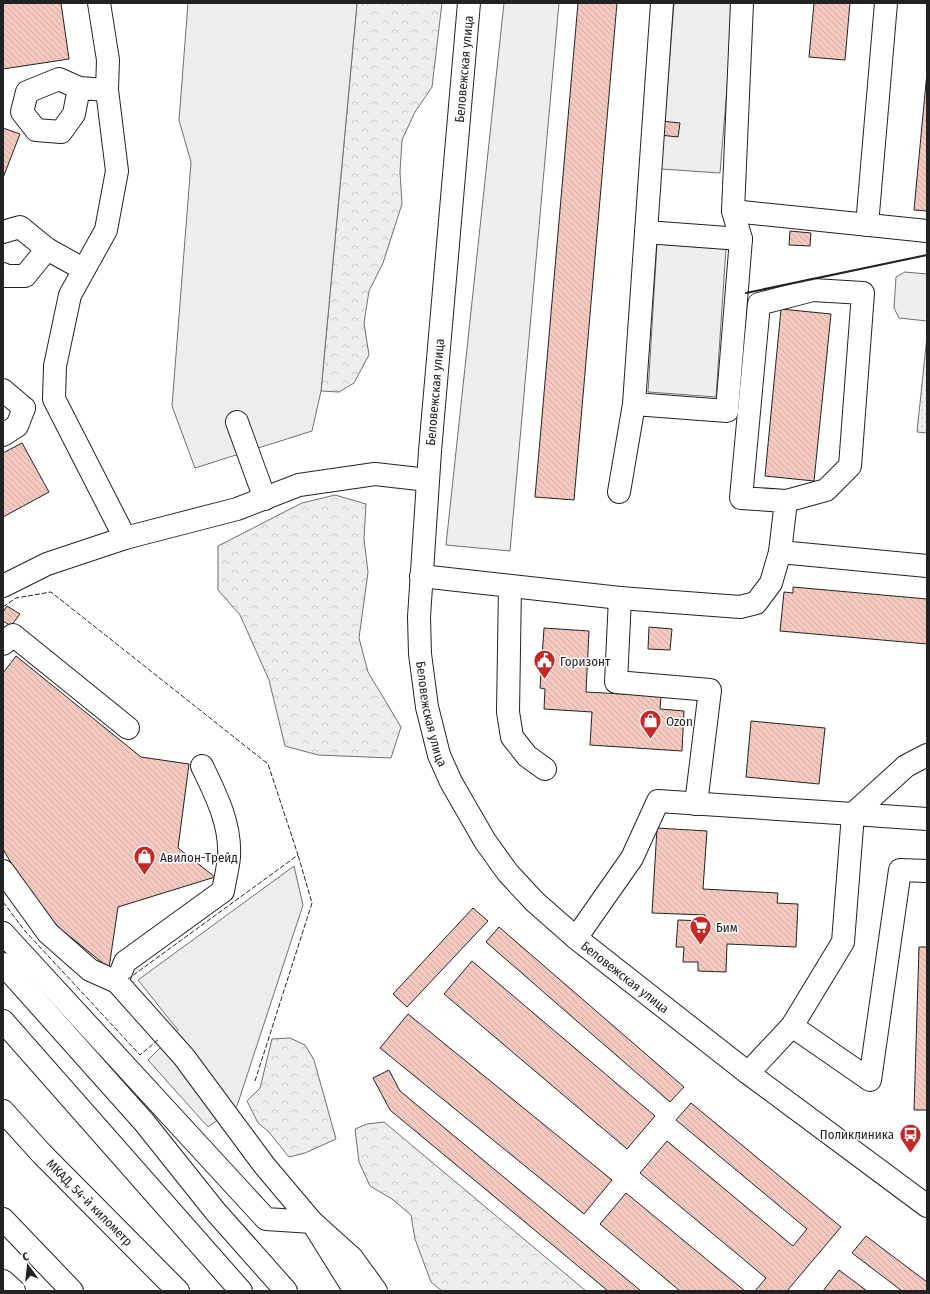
<svg xmlns="http://www.w3.org/2000/svg" width="930" height="1294" viewBox="0 0 930 1294" font-family="'Fira Sans Condensed',sans-serif">
<style>
.forest{fill:url(#forest-crowns);stroke:#6f6f6f}
.park{fill:url(#park-dots);stroke:#6f6f6f}
.garden{fill:#eee;stroke:#6f6f6f}
.parking{fill:#ededed;stroke:#6f6f6f}
.building{fill:url(#building-back-hatch);stroke:#222}
.lines{fill:none;stroke-linecap:round;stroke-linejoin:round}
.minor-casing{stroke:#222;stroke-width:24}
.major-casing{stroke:#222;stroke-width:24}
.highway-casing{stroke:#222;stroke-width:24}
.minor{stroke:#fff;stroke-width:22}
.major{stroke:#fff;stroke-width:22}
.highway{stroke:#fff;stroke-width:22}
.fence{stroke:#222;stroke-width:1;stroke-dasharray:5 2;stroke-linecap:butt}
.wall{stroke:#222;stroke-width:2}
.labels{text-anchor:middle;dominant-baseline:central;stroke-width:3;stroke-linejoin:round;paint-order:stroke}
.street-label{font-size:13px;fill:#222;stroke:#fff}
.poi-label{font-size:13px;fill:#222;stroke:#fff;text-anchor:start}
</style>
<defs>
<pattern id="forest-crowns" width="20" height="18" patternUnits="userSpaceOnUse"><rect width="20" height="18" fill="#eee"/><path d="M2 6a3 3 0 1 1 6 0M12 15a3 3 0 1 1 6 0" fill="none" stroke="#ccc"/></pattern>
<pattern id="park-dots" width="8" height="8" patternUnits="userSpaceOnUse"><rect width="8" height="8" fill="#eee"/><path d="M2 2h.1M6 6h.1" fill="none" stroke="#ccc" stroke-width="1.8" stroke-linecap="round"/></pattern>
<pattern id="building-back-hatch" width="6" height="6" patternUnits="userSpaceOnUse"><rect width="6" height="6" fill="#f3c9c0"/><path d="M-1 5l2 2M0 0l6 6M5-1l2 2" fill="none" stroke="#d0aca5"/></pattern>
</defs>
<rect width="100%" height="100%" fill="#fff"/>
<!-- forest -->
<g class="forest">
<polygon points="357,3 442,3 432,87 415,112 402,140 400,172 402,204 383,263 369,291 364,323 369,355 354,383 339,392 321,391"/>
<polygon points="335,495 366,504 364,539 368,572 359,638 368,672 401,727 391,758 318,755 285,746 269,680 240,615 218,590 218,546 302,503"/>
<polygon points="290,1038 305,1045 314,1060 336,1139 305,1153 289,1157 268,1131 258,1123 247,1101 260,1088 272,1039"/>
<polygon points="384,1122 586,1291 442,1291 431,1282 415,1239 411,1215 392,1199 370,1186 359,1162 355,1129 367,1124"/>
</g>
<!-- park -->
<polygon class="park" points="927,336 927,433 917,432"/>
<!-- garden -->
<g class="garden">
<polygon points="504,3 559,3 510,551 446,545"/>
<polygon points="657,244 726,249 716,397 648,392"/>
<polygon points="905,272 927,274 927,321 899,318 894,308 896,277"/>
</g>
<!-- parking -->
<g class="parking">
<polygon points="188,3 357,3 321,391 312,431 195,468 172,406 191,162 179,120"/>
<polygon points="674,3 734,3 720,173 661,169"/>
<polygon points="294,866 303,905 237,1106 208,1127 148,1060 178,1030 138,980"/>
</g>
<!-- building -->
<g class="building">
<polygon points="3,3 61,3 69,59 3,69"/>
<polygon points="578,3 617,3 574,500 535,497"/>
<polygon points="814,3 850,3 845,60 809,57"/>
<polygon points="927,72 927,211 914,210"/>
<polygon points="661,121 680,123 678,137 660,135"/>
<polygon points="3,128 20,134 3,178"/>
<polygon points="790,231 811,233 810,246 789,245"/>
<polygon points="781,309 831,314 814,481 765,476"/>
<polygon points="22,443 49,492 3,517 3,453"/>
<polygon points="793,587 927,599 927,644 780,631 784,592 793,593"/>
<polygon points="7,606 20,614 11,626 3,621 3,612"/>
<polygon points="649,627 672,629 670,650 648,649"/>
<polygon points="544,628 589,631 586,692 661,696 660,709 684,711 682,751 590,745 592,712 544,709 545,689 540,688"/>
<polygon points="16,656 141,757 189,764 178,848 215,877 118,907 109,968 58,927 22,882 3,849 3,673"/>
<polygon points="751,721 825,728 819,784 746,777"/>
<polygon points="657,828 707,831 703,889 778,893 777,903 798,904 796,947 727,944 726,972 698,971 698,962 683,962 684,947 676,947 678,920 705,921 705,915 652,913"/>
<polygon points="473,908 488,921 407,1007 393,994"/>
<polygon points="499,927 684,1087 670,1102 486,942"/>
<polygon points="919,947 927,947 927,1110 914,1110"/>
<polygon points="472,961 655,1116 627,1149 444,994"/>
<polygon points="408,1014 612,1180 584,1214 380,1048"/>
<polygon points="389,1070 400,1091 641,1291 608,1291 390,1110 373,1078"/>
<polygon points="691,1103 841,1227 787,1291 755,1291 766,1278 640,1173 667,1141 793,1246 807,1229 676,1120"/>
<polygon points="626,1193 745,1291 680,1291 600,1224"/>
<polygon points="866,1236 927,1282 927,1291 902,1291 852,1253"/>
<polygon points="839,1270 867,1291 823,1291"/>
</g>
<g class="lines">
<defs>
<g id="minor">
<polyline points="99,3 108,60 107,90 117,171 106,230 70,295 55,366 54,399 125,538 237,509 299,485 375,474 428,480"/>
<path id="s1" d="M469,3L430,451L419,617L420,654L427,707L439,755L451,782L485,841L508,873L535,902L576,938L748,1073L927,1206"/>
<polyline points="79,88 74,114 61,132 36,130 22,112 27,92 59,79 79,88 107,90"/>
<polyline points="733,211 927,231"/>
<polyline points="867,225 886,3"/>
<polyline points="3,232 20,227 47,249 83,269"/>
<polyline points="646,232 741,239"/>
<polyline points="3,274 4,276 25,276 47,249"/>
<polyline points="3,390 24,408"/>
<polyline points="634,404 662,3"/>
<polyline points="237,422 265,499"/>
<polyline points="3,435 17,426 24,408"/>
<polyline points="619,492 634,404 727,411 741,239 733,211 742,3"/>
<polyline points="780,552 786,501 741,498 759,304 813,290 863,293 850,466 826,490 786,501"/>
<polyline points="421,576 620,598 740,607 756,603 771,583 780,552 927,566"/>
<polyline points="3,586 47,564 125,538"/>
<polyline points="510,586 508,712 512,737 527,756 545,769"/>
<polyline points="620,598 616,682 710,690 696,804"/>
<polyline points="3,644 13,635 128,728"/>
<polyline points="3,871 48,933 90,970 117,982 184,1057 264,1165 312,1222 355,1291"/>
<polyline points="3,933 266,1219 312,1222 352,1258 376,1291"/>
<polyline points="576,938 632,858 658,801 853,814 906,766 927,755"/>
<path d="M117,982L125,962L223,891C225,880 228,868 229,857C231,824 216,795 202,766"/>
<polyline points="792,1026 870,1080 900,870 927,871"/>
<polyline points="748,1073 792,1026 843,942 853,814 927,819"/>
</g>
<polyline id="major" points="3,964 144,1122 215,1211 286,1291"/>
<g id="highway">
<polyline points="3,1021 241,1291"/>
<path id="s2" d="M3,1111L42,1154L178,1291"/>
<polyline points="3,1219 72,1291"/>
<polyline points="3,1281 14,1291"/>
</g>
</defs>
<!-- minor casing -->
<use href="#minor" class="minor-casing"/>
<!-- major casing -->
<use href="#major" class="major-casing"/>
<!-- highway casing -->
<use href="#highway" class="highway-casing"/>
<!-- minor -->
<use href="#minor" class="minor"/>
<!-- major -->
<use href="#major" class="major"/>
<!-- highway -->
<use href="#highway" class="highway"/>
<!-- fence -->
<g class="fence">
<polyline points="3,607 16,598 51,592 268,764 298,855 128,979"/>
<polyline points="3,902 25,931 140,1055 159,1039"/>
<polyline points="255,1081 312,903 298,855"/>
</g>
<!-- wall -->
<polyline class="wall" points="746,293 927,255"/>
</g>
<!-- icons -->
<defs>
<symbol id="civic-pin" viewBox="-11 -11 22 30"><path d="M0 17L-7.5 6A9.5 9.5 0 1 1 7.5 6Z" fill="#c62828" stroke="#fff"/><path d="M-.6-6.5H3V-4.5H.6V-3L4-1V1h2V6H-6V1h2V-1L-.6-3ZM-1.2 2.5V6h2.4V2.5Z" fill="#fff"/></symbol>
<symbol id="shop-pin" viewBox="-11 -11 22 30"><path d="M0 17L-7.5 6A9.5 9.5 0 1 1 7.5 6Z" fill="#c62828" stroke="#fff"/><path d="M-5-2.5h2.3a2.7 3.5 0 0 1 5.4 0H5L5.5 6h-11ZM-1.5-2.5h3a1.5 2.3 0 0 0-3 0Z" fill="#fff"/></symbol>
<symbol id="supermarket-pin" viewBox="-11 -11 22 30"><path d="M0 17L-7.5 6A9.5 9.5 0 1 1 7.5 6Z" fill="#c62828" stroke="#fff"/><path d="M-6-5.5h2.5l.6 2H6L4.5 2H-2.5L-4.4-4H-6ZM-1.5 3.2a1.3 1.3 0 1 0 .1 0ZM3 3.2a1.3 1.3 0 1 0 .1 0Z" fill="#fff"/></symbol>
<symbol id="bus-pin" viewBox="-11 -11 22 30"><path d="M0 17L-7.5 6A9.5 9.5 0 1 1 7.5 6Z" fill="#c62828" stroke="#fff"/><path d="M-5-6H5V4H4V6H2V4H-2V6H-4V4H-5ZM-3.5-4V0h7V-4ZM-3.5 1.2v1.5H-2V1.2ZM2 1.2v1.5H3.5V1.2Z" fill="#fff"/></symbol>
</defs>
<g fill-rule="evenodd">
<use href="#civic-pin" x="532" y="648" width="25" height="34"/>
<use href="#shop-pin" x="638" y="708" width="25" height="34"/>
<use href="#shop-pin" x="132" y="844" width="25" height="34"/>
<use href="#supermarket-pin" x="688" y="914" width="25" height="34"/>
<use href="#bus-pin" x="898" y="1122" width="25" height="34"/>
</g>
<g class="labels">
<!-- street labels -->
<g class="street-label">
<text transform="translate(464 69) rotate(-85)">Беловежская улица</text>
<text transform="translate(435 392) rotate(-85)">Беловежская улица</text>
<text stroke="none"><textPath href="#s1" startOffset="714">Беловежская улица</textPath></text>
<text stroke="none"><textPath href="#s1" startOffset="1050">Беловежская улица</textPath></text>
<text stroke="none"><textPath href="#s2" startOffset="126">МКАД, 54-й километр</textPath></text>
</g>
<!-- poi labels -->
<g class="poi-label">
<text x="560" y="661">Горизонт</text>
<text x="666" y="721">Ozon</text>
<text x="160" y="857">Авилон-Трейд</text>
<text x="716" y="927">Бим</text>
<text x="894" y="1134" text-anchor="end">Поликлиника</text>
</g>
</g>
<!-- border -->
<rect width="930" height="1294" fill="none" stroke="#222222" stroke-width="8"/>
<!-- north arrow -->
<g transform="translate(28 1266) rotate(345)" stroke="#ffffff" stroke-width="3" paint-order="stroke">
<path d="M0-3L7 15L0 10L-7 15Z" fill="#222222"/>
<text y="-6" font-size="11" font-weight="bold" text-anchor="middle" fill="#222222">С</text>
</g>
</svg>
